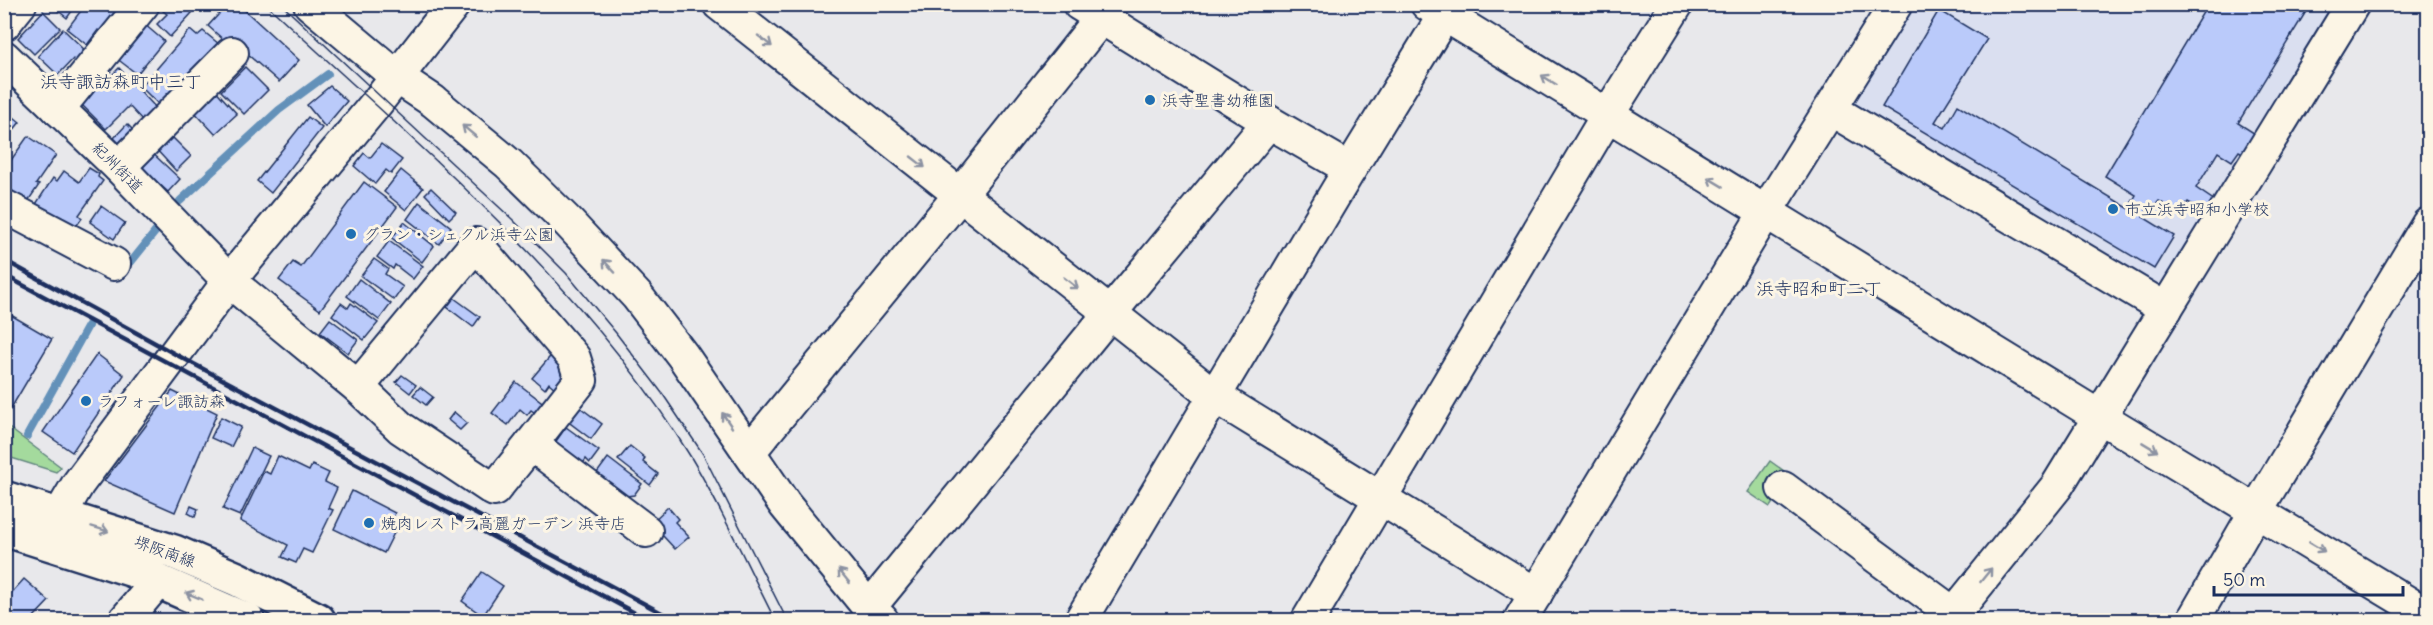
<svg xmlns="http://www.w3.org/2000/svg" width="2433" height="625" viewBox="0 0 2433 625" font-family="Delius,'Klee One',sans-serif">
<style>
.built{fill:#dadff0}
.green{fill:#a4da9d;stroke:#60847e;stroke-width:1.5}
.lines{fill:none;stroke-linecap:round;stroke-linejoin:round}
.stream{stroke:#6491b9;stroke-width:8}
.building{fill:#bacafa;stroke:#1b2f5e;stroke-width:1.5}
.minor-casing{stroke:#1b2f5e;stroke-width:36}
.major-casing{stroke:#1b2f5e;stroke-width:38}
.minor{stroke:#fcf5e5;stroke-width:32}
.major{stroke:#fcf5e5;stroke-width:33}
.tram{stroke:#1b2f5e;stroke-width:1.5}
.rail{stroke:#1b2f5e;stroke-width:4.5}
.oneway{stroke:#8c92a2}
.poi-dot{fill:#1f6fb2;stroke:#fcf5e5;stroke-width:2}
.labels{text-anchor:middle;dominant-baseline:central;stroke-width:6;stroke-linejoin:round;paint-order:stroke}
.poi-label{font-size:16px;fill:#1b2f5e;stroke:#fcf5e5;text-anchor:start}
.street-label{font-size:16px;fill:#1b2f5e;stroke:#fcf5e5}
.neighbourhood-label{font-size:18px;fill:#1b2f5e;stroke:#fcf5e5}
</style>
<rect width="100%" height="100%" fill="#e8e8eb"/>
<filter id="ink" filterUnits="userSpaceOnUse"><feTurbulence type="fractalNoise" baseFrequency=".0167" numOctaves="2"/><feDisplacementMap in="SourceGraphic" scale="12" xChannelSelector="R" yChannelSelector="G"/><feConvolveMatrix kernelMatrix="1 2 1 2 8 2 1 2 1" color-interpolation-filters="sRGB"/></filter>
<g filter="url(#ink)">
<!-- built -->
<polygon class="built" points="1896,5 2353,5 2166,309 1832,110"/>
<!-- green -->
<g class="green">
<polygon points="5,425 61,467 56,472 5,456"/>
<polygon points="1770,461 1791,476 1770,507 1748,492"/>
</g>
<g class="lines">
<!-- stream -->
<g class="stream">
<polyline points="180,201 279,110 328,74"/>
<polyline points="131,262 160,226"/>
<polyline points="27,436 88,326"/>
</g>
</g>
<!-- building -->
<g class="building">
<polygon points="50,4 77,4 67,18"/>
<polygon points="86,4 115,4 122,10 104,34 98,30 87,45 67,29"/>
<polygon points="169,4 183,4 192,13 170,37 157,24 167,14 163,11"/>
<polygon points="228,4 238,4 299,60 279,82 229,38 226,42 208,26"/>
<polygon points="2208,4 2310,5 2238,123 2257,135 2246,155 2239,151 2232,161 2218,152 2196,188 2215,201 2208,214 2188,202 2180,214 2159,201 2155,206 2151,203 2143,217 2174,236 2154,269 1882,107 1939,10 1987,39 1935,122 1945,128 1958,105 2133,211 2136,207 2131,204 2136,195 2105,176"/>
<polygon points="43,11 60,28 34,54 18,38"/>
<polygon points="144,24 164,41 137,74 116,58"/>
<polygon points="63,29 88,53 78,64 73,59 58,75 38,56"/>
<polygon points="190,30 197,36 203,31 219,44 162,108 141,87"/>
<polygon points="245,67 268,90 244,114 221,91"/>
<polygon points="119,68 157,109 144,122 129,106 106,129 79,102 100,82 103,84"/>
<polygon points="212,86 237,114 215,134 190,107"/>
<polygon points="330,86 347,101 325,127 307,105"/>
<polygon points="4,109 20,122 4,142"/>
<polygon points="308,117 322,128 271,193 257,181"/>
<polygon points="127,124 136,133 123,147 114,138"/>
<polygon points="168,133 191,156 176,171 154,147"/>
<polygon points="28,136 56,155 36,184 39,185 28,201 22,197 19,201 4,191 4,170"/>
<polygon points="381,144 402,160 391,174 386,170 375,184 354,166 364,153 370,158"/>
<polygon points="146,147 180,179 168,192 133,160"/>
<polygon points="89,168 99,174 98,177 103,181 79,215 82,218 73,231 36,204 53,178 57,181 64,171 79,182"/>
<polygon points="401,170 423,188 406,210 384,192"/>
<polygon points="364,182 397,207 320,310 279,280 293,262 301,267"/>
<polygon points="431,188 456,212 449,219 425,194"/>
<polygon points="419,202 451,227 439,244 407,219"/>
<polygon points="101,206 125,223 114,239 90,222"/>
<polygon points="404,222 434,246 422,262 392,238"/>
<polygon points="389,241 423,266 413,279 395,265 393,269 377,257"/>
<polygon points="374,259 388,269 385,274 403,287 394,300 361,276"/>
<polygon points="359,279 391,304 379,320 347,296"/>
<polygon points="454,298 480,317 473,327 447,307"/>
<polygon points="341,303 348,308 351,303 378,323 364,340 332,315"/>
<polygon points="4,311 52,339 4,420"/>
<polygon points="330,319 358,340 348,353 320,332"/>
<polygon points="554,352 569,374 556,389 549,383 545,389 532,378"/>
<polygon points="97,354 124,375 72,452 43,432"/>
<polygon points="402,375 416,385 410,393 396,382"/>
<polygon points="516,382 546,405 538,415 531,410 527,415 520,409 508,425 492,413"/>
<polygon points="420,387 433,397 426,405 413,395"/>
<polygon points="172,391 217,413 175,512 104,481"/>
<polygon points="577,405 602,424 591,439 566,420"/>
<polygon points="454,412 467,423 460,430 448,420"/>
<polygon points="221,417 241,427 231,447 211,438"/>
<polygon points="566,427 599,451 590,463 586,459 582,465 554,444"/>
<polygon points="630,446 645,458 643,462 658,474 650,485 618,460"/>
<polygon points="252,448 269,456 240,516 223,509"/>
<polygon points="278,456 309,471 312,465 329,473 325,482 337,488 328,508 333,510 312,553 303,549 296,563 282,557 288,545 240,521 264,471 270,474"/>
<polygon points="608,458 642,484 634,495 619,497 594,477"/>
<polygon points="352,491 395,513 388,528 395,531 384,553 334,529"/>
<polygon points="191,506 198,509 195,517 188,513"/>
<polygon points="668,507 678,519 675,522 689,537 675,549 651,523"/>
<polygon points="482,572 503,586 483,616 462,601"/>
<polygon points="24,579 49,601 31,620 4,620 4,601"/>
</g>
<g class="lines">
<defs>
<g id="minor">
<polyline points="310,4 397,77 433,101 509,164 567,221 637,296 683,356 785,505 869,608 882,620"/>
<polyline points="719,4 1216,397 1536,594"/>
<polyline points="1079,4 1269,122 1350,169"/>
<polyline points="1427,4 2100,417 2428,615"/>
<polyline points="4,24 20,4"/>
<polyline points="4,57 119,167 229,281 358,387 401,428 494,490 531,444 646,531"/>
<polyline points="58,109 143,4"/>
<polyline points="1832,110 2166,309"/>
<polyline points="119,167 232,53"/>
<polyline points="4,206 114,264"/>
<polyline points="358,387 476,244 574,358 581,380 531,444"/>
<polyline points="749,452 960,195 1101,18"/>
<polyline points="1783,488 1954,614"/>
<polyline points="46,538 78,484 229,281 375,105 454,4"/>
<polyline points="869,608 1110,313 1269,122"/>
<polyline points="125,620 158,581"/>
<polyline points="1081,620 1350,169 1451,4"/>
<polyline points="1308,620 1607,116 1677,4"/>
<polyline points="1520,620 1765,213 1896,4"/>
<polyline points="1949,620 2057,486 2353,4"/>
<polyline points="2193,620 2256,511 2428,224"/>
</g>
<g id="major">
<polyline points="4,498 174,552 237,579 318,620"/>
<polyline points="4,529 133,570 247,620"/>
</g>
</defs>
<!-- minor casing -->
<use href="#minor" class="minor-casing"/>
<!-- major casing -->
<use href="#major" class="major-casing"/>
<!-- minor -->
<use href="#minor" class="minor"/>
<!-- major -->
<use href="#major" class="major"/>
<!-- tram -->
<g class="tram">
<path d="M266,4C417,145 583,281 692,459C723,511 748,567 775,620"/>
<polyline points="281,4 512,219 566,273 616,333 662,393 703,454 787,620"/>
</g>
<!-- rail -->
<g class="rail">
<polyline points="4,260 175,354 675,620"/>
<polyline points="4,275 648,620"/>
</g>
</g>
<!-- one-way arrows -->
<defs><path id="oneway-shaft" d="M-6 0H5M1.5-3L5.5 0L1.5 3" fill="none" stroke-width="1.6" stroke-linecap="round" stroke-linejoin="round" transform="scale(1.5)"/></defs>
<g class="oneway">
<use href="#oneway-shaft" transform="translate(765 41) rotate(38)"/>
<use href="#oneway-shaft" transform="translate(1549 80) rotate(-148)"/>
<use href="#oneway-shaft" transform="translate(469 131) rotate(-140)"/>
<use href="#oneway-shaft" transform="translate(918 162) rotate(38)"/>
<use href="#oneway-shaft" transform="translate(1715 182) rotate(-149)"/>
<use href="#oneway-shaft" transform="translate(609 266) rotate(-133)"/>
<use href="#oneway-shaft" transform="translate(1071 283) rotate(38)"/>
<use href="#oneway-shaft" transform="translate(727 420) rotate(-124)"/>
<use href="#oneway-shaft" transform="translate(2150 447) rotate(31)"/>
<use href="#oneway-shaft" transform="translate(100 529) rotate(17)"/>
<use href="#oneway-shaft" transform="translate(2317 547) rotate(31)"/>
<use href="#oneway-shaft" transform="translate(1986 575) rotate(-51)"/>
<use href="#oneway-shaft" transform="translate(844 576) rotate(-129)"/>
<use href="#oneway-shaft" transform="translate(194 596) rotate(-157)"/>
</g>
</g>
<!-- markers -->
<g class="poi-dot">
<circle cx="1150" cy="100" r="6"/>
<circle cx="2113" cy="209" r="6"/>
<circle cx="351" cy="234" r="6"/>
<circle cx="86" cy="401" r="6"/>
<circle cx="369" cy="523" r="6"/>
</g>
<g class="labels">
<!-- poi labels -->
<g class="poi-label">
<text x="1162" y="100">浜寺聖書幼稚園</text>
<text x="2125" y="209">市立浜寺昭和小学校</text>
<text x="363" y="234">グラン・シェクル浜寺公園</text>
<text x="98" y="401">ラフォーレ諏訪森</text>
<text x="381" y="523">焼肉レストラ高麗ガーデン 浜寺店</text>
</g>
<!-- street labels -->
<g class="street-label">
<text transform="translate(118 167) rotate(45)">紀州街道</text>
<text transform="translate(165 551) rotate(20)">堺阪南線</text>
</g>
<!-- neighbourhood labels -->
<g class="neighbourhood-label">
<text x="121" y="81">浜寺諏訪森町中三丁</text>
<text x="1819" y="288">浜寺昭和町二丁</text>
</g>
</g>
<!-- margin -->
<rect width="2433" height="625" fill="none" stroke="#fcf5e5" stroke-width="24"/>
<rect x="12" y="12" width="2409" height="601" fill="none" stroke="#1b2f5e" stroke-width="2" filter="url(#ink)"/>
<!-- scale -->
<path d="M2214 586v9h189v-9" fill="none" stroke="#1b2f5e" stroke-width="3"/>
<text x="2223" y="586" font-size="18" fill="#1b2f5e" stroke="#fcf5e5" stroke-width="4.5" paint-order="stroke">50 m</text>
</svg>
